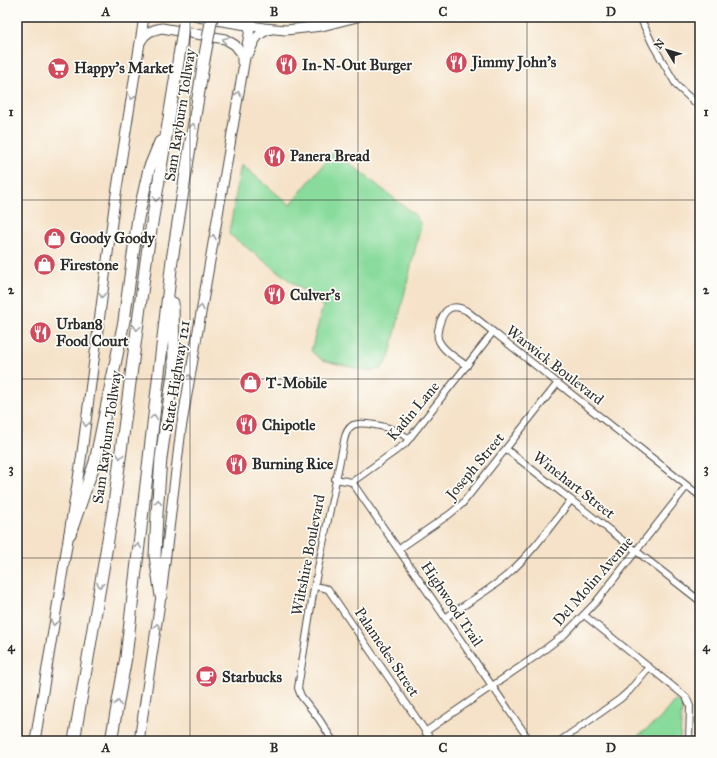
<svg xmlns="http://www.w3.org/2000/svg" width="717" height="758" viewBox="0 0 717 758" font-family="'IM FELL Great Primer',serif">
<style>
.green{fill:#89db9c;stroke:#5a8364}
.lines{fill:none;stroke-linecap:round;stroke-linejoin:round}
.street-casing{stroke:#494643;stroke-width:8}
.secondary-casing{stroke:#494643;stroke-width:11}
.highway-casing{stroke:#494643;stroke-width:13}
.street{stroke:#fff;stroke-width:6}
.secondary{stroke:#fff;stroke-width:9}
.highway{stroke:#fff;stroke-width:11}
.highway-bridge-casing{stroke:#494643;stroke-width:13;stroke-linecap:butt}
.highway-bridge{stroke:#fff;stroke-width:11}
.oneway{stroke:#a0a0a0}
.grid{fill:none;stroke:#2b2b2b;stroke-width:1;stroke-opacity:0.55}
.labels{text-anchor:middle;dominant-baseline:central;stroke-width:3.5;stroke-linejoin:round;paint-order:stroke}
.poi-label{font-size:15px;font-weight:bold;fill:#2b2b2b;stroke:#fdfcf7;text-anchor:start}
.street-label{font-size:15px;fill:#2b2b2b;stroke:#fdfcf7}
.neatline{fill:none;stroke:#2b2b2b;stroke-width:1.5}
.grid-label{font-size:13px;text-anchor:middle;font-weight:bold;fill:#2b2b2b}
</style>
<rect width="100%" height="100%" fill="#fdfcf7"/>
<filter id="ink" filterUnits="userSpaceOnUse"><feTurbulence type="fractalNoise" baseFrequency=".025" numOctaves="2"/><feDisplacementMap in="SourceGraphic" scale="8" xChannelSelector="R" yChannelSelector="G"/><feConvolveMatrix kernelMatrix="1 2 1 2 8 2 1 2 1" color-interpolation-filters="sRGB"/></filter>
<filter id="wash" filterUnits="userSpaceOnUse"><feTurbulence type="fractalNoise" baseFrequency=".012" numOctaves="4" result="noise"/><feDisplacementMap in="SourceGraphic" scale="16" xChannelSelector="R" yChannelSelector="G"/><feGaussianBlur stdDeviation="0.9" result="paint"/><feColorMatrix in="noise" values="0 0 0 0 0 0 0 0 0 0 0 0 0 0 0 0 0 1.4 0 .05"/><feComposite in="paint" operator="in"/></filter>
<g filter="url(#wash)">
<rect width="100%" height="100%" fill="#f5e2c8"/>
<!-- green -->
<g class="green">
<polygon points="334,151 415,215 421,225 389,358 381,369 367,371 322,360 311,351 323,306 229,234 241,164 290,205"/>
<polygon points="675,700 682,705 680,741 631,741 659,720"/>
</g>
</g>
<g filter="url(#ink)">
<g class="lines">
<defs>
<g id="street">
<polyline points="640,17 653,45 677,86 700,107"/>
<path d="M467,366C458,359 444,352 439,341C436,336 438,331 439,326C443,310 451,302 467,311L700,496"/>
<polyline points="506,449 700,601"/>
<polyline points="335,479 352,482 405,444 493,332"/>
<polyline points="352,482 530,741"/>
<polyline points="399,549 450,514 462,504 557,384"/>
<polyline points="315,586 328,589 432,741"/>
<polyline points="584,615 686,697 690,706 689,741"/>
<path d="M445,618C465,604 487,592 506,576C531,554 551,526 571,500"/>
<polyline points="425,732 536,656 565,634 596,602 687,486"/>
<path d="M333,741L319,719L301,696L298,688L314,588L344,441C345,435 348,428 353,425C362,421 388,427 396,431C401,433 405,436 409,439"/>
<polyline points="560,741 620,699 629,691 649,667"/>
</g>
<g id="secondary">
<polyline points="198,17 264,28 286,30 322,26 357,17"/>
<path d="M141,41C146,32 152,30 162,28L225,39L235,45L242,54V62"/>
<path d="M249,53C255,39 256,34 271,29"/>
<polyline points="35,741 81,460 114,207 144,17"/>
<polyline points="139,741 161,596 181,429 252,17"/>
</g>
<g id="highway">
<polyline points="70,534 95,462 124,321 138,218 149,169 160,142"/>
<polyline points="161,596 155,556 157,514 161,458 174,367 173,303"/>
<polyline points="74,741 114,504 147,254 179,56"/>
<polyline points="111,741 126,657 172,260 204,60"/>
</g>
</defs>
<!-- street casing -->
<use href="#street" class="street-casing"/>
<!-- secondary casing -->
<use href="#secondary" class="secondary-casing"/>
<!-- highway casing -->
<use href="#highway" class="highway-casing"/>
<!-- street -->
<use href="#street" class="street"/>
<!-- secondary -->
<use href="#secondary" class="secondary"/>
<!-- highway -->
<use href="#highway" class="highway"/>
<defs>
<g id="highway-bridge">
<polyline points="179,56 184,24"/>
<polyline points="204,60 212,17"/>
</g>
</defs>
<!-- highway-bridge casing -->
<use href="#highway-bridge" class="highway-bridge-casing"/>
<!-- highway-bridge -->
<use href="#highway-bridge" class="highway-bridge"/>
</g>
<!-- one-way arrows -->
<defs><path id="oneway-chevron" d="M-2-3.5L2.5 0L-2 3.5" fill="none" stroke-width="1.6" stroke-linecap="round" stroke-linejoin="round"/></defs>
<g class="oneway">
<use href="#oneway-chevron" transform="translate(225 40) rotate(-157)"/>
<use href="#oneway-chevron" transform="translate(238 94) rotate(-80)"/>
<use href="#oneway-chevron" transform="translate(132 97) rotate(99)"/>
<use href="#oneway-chevron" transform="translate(193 126) rotate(-81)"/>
<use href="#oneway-chevron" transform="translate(156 199) rotate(99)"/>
<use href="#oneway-chevron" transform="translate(213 237) rotate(-80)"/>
<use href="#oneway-chevron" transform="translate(102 295) rotate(97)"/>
<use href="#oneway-chevron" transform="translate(201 308) rotate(-81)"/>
<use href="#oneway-chevron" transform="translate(137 328) rotate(98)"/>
<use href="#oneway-chevron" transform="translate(189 377) rotate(-80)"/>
<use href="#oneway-chevron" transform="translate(154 417) rotate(-83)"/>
<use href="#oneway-chevron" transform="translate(86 424) rotate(97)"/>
<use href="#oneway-chevron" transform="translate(120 456) rotate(97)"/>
<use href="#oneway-chevron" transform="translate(158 502) rotate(-85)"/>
<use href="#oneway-chevron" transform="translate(138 546) rotate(-84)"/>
<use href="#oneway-chevron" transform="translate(100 585) rotate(100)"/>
<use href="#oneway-chevron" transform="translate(54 623) rotate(100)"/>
<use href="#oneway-chevron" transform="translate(157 626) rotate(-81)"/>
<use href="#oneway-chevron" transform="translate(118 703) rotate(-80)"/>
</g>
</g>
<!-- grid -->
<path class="grid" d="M190,17V741M358,17V741M527,17V741M17,200H700M17,379H700M17,558H700"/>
<!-- icons -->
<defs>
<symbol id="restaurant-disc" viewBox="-11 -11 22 22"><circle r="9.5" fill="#d1495b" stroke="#fdfcf7"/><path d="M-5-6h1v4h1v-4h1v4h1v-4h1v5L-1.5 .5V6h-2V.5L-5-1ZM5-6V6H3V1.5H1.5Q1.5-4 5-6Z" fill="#fff"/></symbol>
<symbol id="supermarket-disc" viewBox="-11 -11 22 22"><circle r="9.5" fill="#d1495b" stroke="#fdfcf7"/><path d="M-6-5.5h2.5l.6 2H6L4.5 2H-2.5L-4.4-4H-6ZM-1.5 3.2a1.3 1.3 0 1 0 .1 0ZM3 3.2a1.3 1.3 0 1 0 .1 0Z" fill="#fff"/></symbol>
<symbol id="shop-disc" viewBox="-11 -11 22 22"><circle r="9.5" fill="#d1495b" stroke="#fdfcf7"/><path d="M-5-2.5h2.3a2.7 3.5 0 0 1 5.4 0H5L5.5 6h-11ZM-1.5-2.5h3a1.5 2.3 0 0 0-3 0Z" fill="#fff"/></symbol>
<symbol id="cafe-disc" viewBox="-11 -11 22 22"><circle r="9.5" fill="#d1495b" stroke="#fdfcf7"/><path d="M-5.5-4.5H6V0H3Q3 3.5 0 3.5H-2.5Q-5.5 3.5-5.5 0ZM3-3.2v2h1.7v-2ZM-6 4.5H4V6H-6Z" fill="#fff"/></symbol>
</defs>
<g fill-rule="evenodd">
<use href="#restaurant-disc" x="444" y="50" width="25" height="25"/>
<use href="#restaurant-disc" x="274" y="52" width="25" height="25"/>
<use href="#supermarket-disc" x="46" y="56" width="25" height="25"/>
<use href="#restaurant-disc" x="262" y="144" width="25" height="25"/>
<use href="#shop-disc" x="42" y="226" width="25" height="25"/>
<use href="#shop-disc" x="32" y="252" width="25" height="25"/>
<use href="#restaurant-disc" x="262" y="282" width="25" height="25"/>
<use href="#restaurant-disc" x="28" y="320" width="25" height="25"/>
<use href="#shop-disc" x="238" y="370" width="25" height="25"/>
<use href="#restaurant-disc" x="234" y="412" width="25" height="25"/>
<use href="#restaurant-disc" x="224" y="452" width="25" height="25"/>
<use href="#cafe-disc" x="194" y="664" width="25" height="25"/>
</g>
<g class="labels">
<!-- poi labels -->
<g class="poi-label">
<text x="472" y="62">Jimmy John's</text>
<text x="302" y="65">In-N-Out Burger</text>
<text x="74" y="68">Happy's Market</text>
<text x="290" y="156">Panera Bread</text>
<text x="70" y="238">Goody Goody</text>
<text x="60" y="265">Firestone</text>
<text x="290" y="295">Culver's</text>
<text x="56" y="324">Urban8<tspan x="56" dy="17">Food Court</tspan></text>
<text x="266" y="383">T-Mobile</text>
<text x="262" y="425">Chipotle</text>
<text x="252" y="464">Burning Rice</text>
<text x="222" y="677">Starbucks</text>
</g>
<!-- street labels -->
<g class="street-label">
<text transform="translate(180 115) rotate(-81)">Sam Rayburn Tollway</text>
<text transform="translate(555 365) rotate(38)">Warwick Boulevard</text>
<text transform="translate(176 376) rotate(-81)">State Highway 121</text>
<text transform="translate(413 411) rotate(-50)">Kadin Lane</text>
<text transform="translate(107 437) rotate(-82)">Sam Rayburn Tollway</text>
<text transform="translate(475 466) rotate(-50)">Joseph Street</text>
<text transform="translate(574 485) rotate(38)">Winehart Street</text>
<text transform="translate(308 555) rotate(-79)">Wiltshire Boulevard</text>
<text transform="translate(593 581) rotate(-49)">Del Molin Avenue</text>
<text transform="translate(452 604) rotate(56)">Highwood Trail</text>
<text transform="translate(387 652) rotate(56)">Palamedes Street</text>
</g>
</g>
<!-- margin -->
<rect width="717" height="758" fill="none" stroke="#fdfcf7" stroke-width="44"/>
<!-- north arrow -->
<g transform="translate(667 50) rotate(308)" stroke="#fdfcf7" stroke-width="3" paint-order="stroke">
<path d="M0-3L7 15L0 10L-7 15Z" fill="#2b2b2b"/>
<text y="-6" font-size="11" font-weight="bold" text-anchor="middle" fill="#2b2b2b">N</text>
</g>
<rect x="22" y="22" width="673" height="714" class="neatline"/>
<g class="grid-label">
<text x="106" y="16">A</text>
<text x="274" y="16">B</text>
<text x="443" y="16">C</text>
<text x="611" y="16">D</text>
<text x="11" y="116">1</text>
<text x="706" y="116">1</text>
<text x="11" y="294">2</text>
<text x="706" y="294">2</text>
<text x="11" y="473">3</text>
<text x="706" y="473">3</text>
<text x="11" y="651">4</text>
<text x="706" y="651">4</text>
<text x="106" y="752">A</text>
<text x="274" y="752">B</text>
<text x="443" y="752">C</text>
<text x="611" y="752">D</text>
</g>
</svg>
